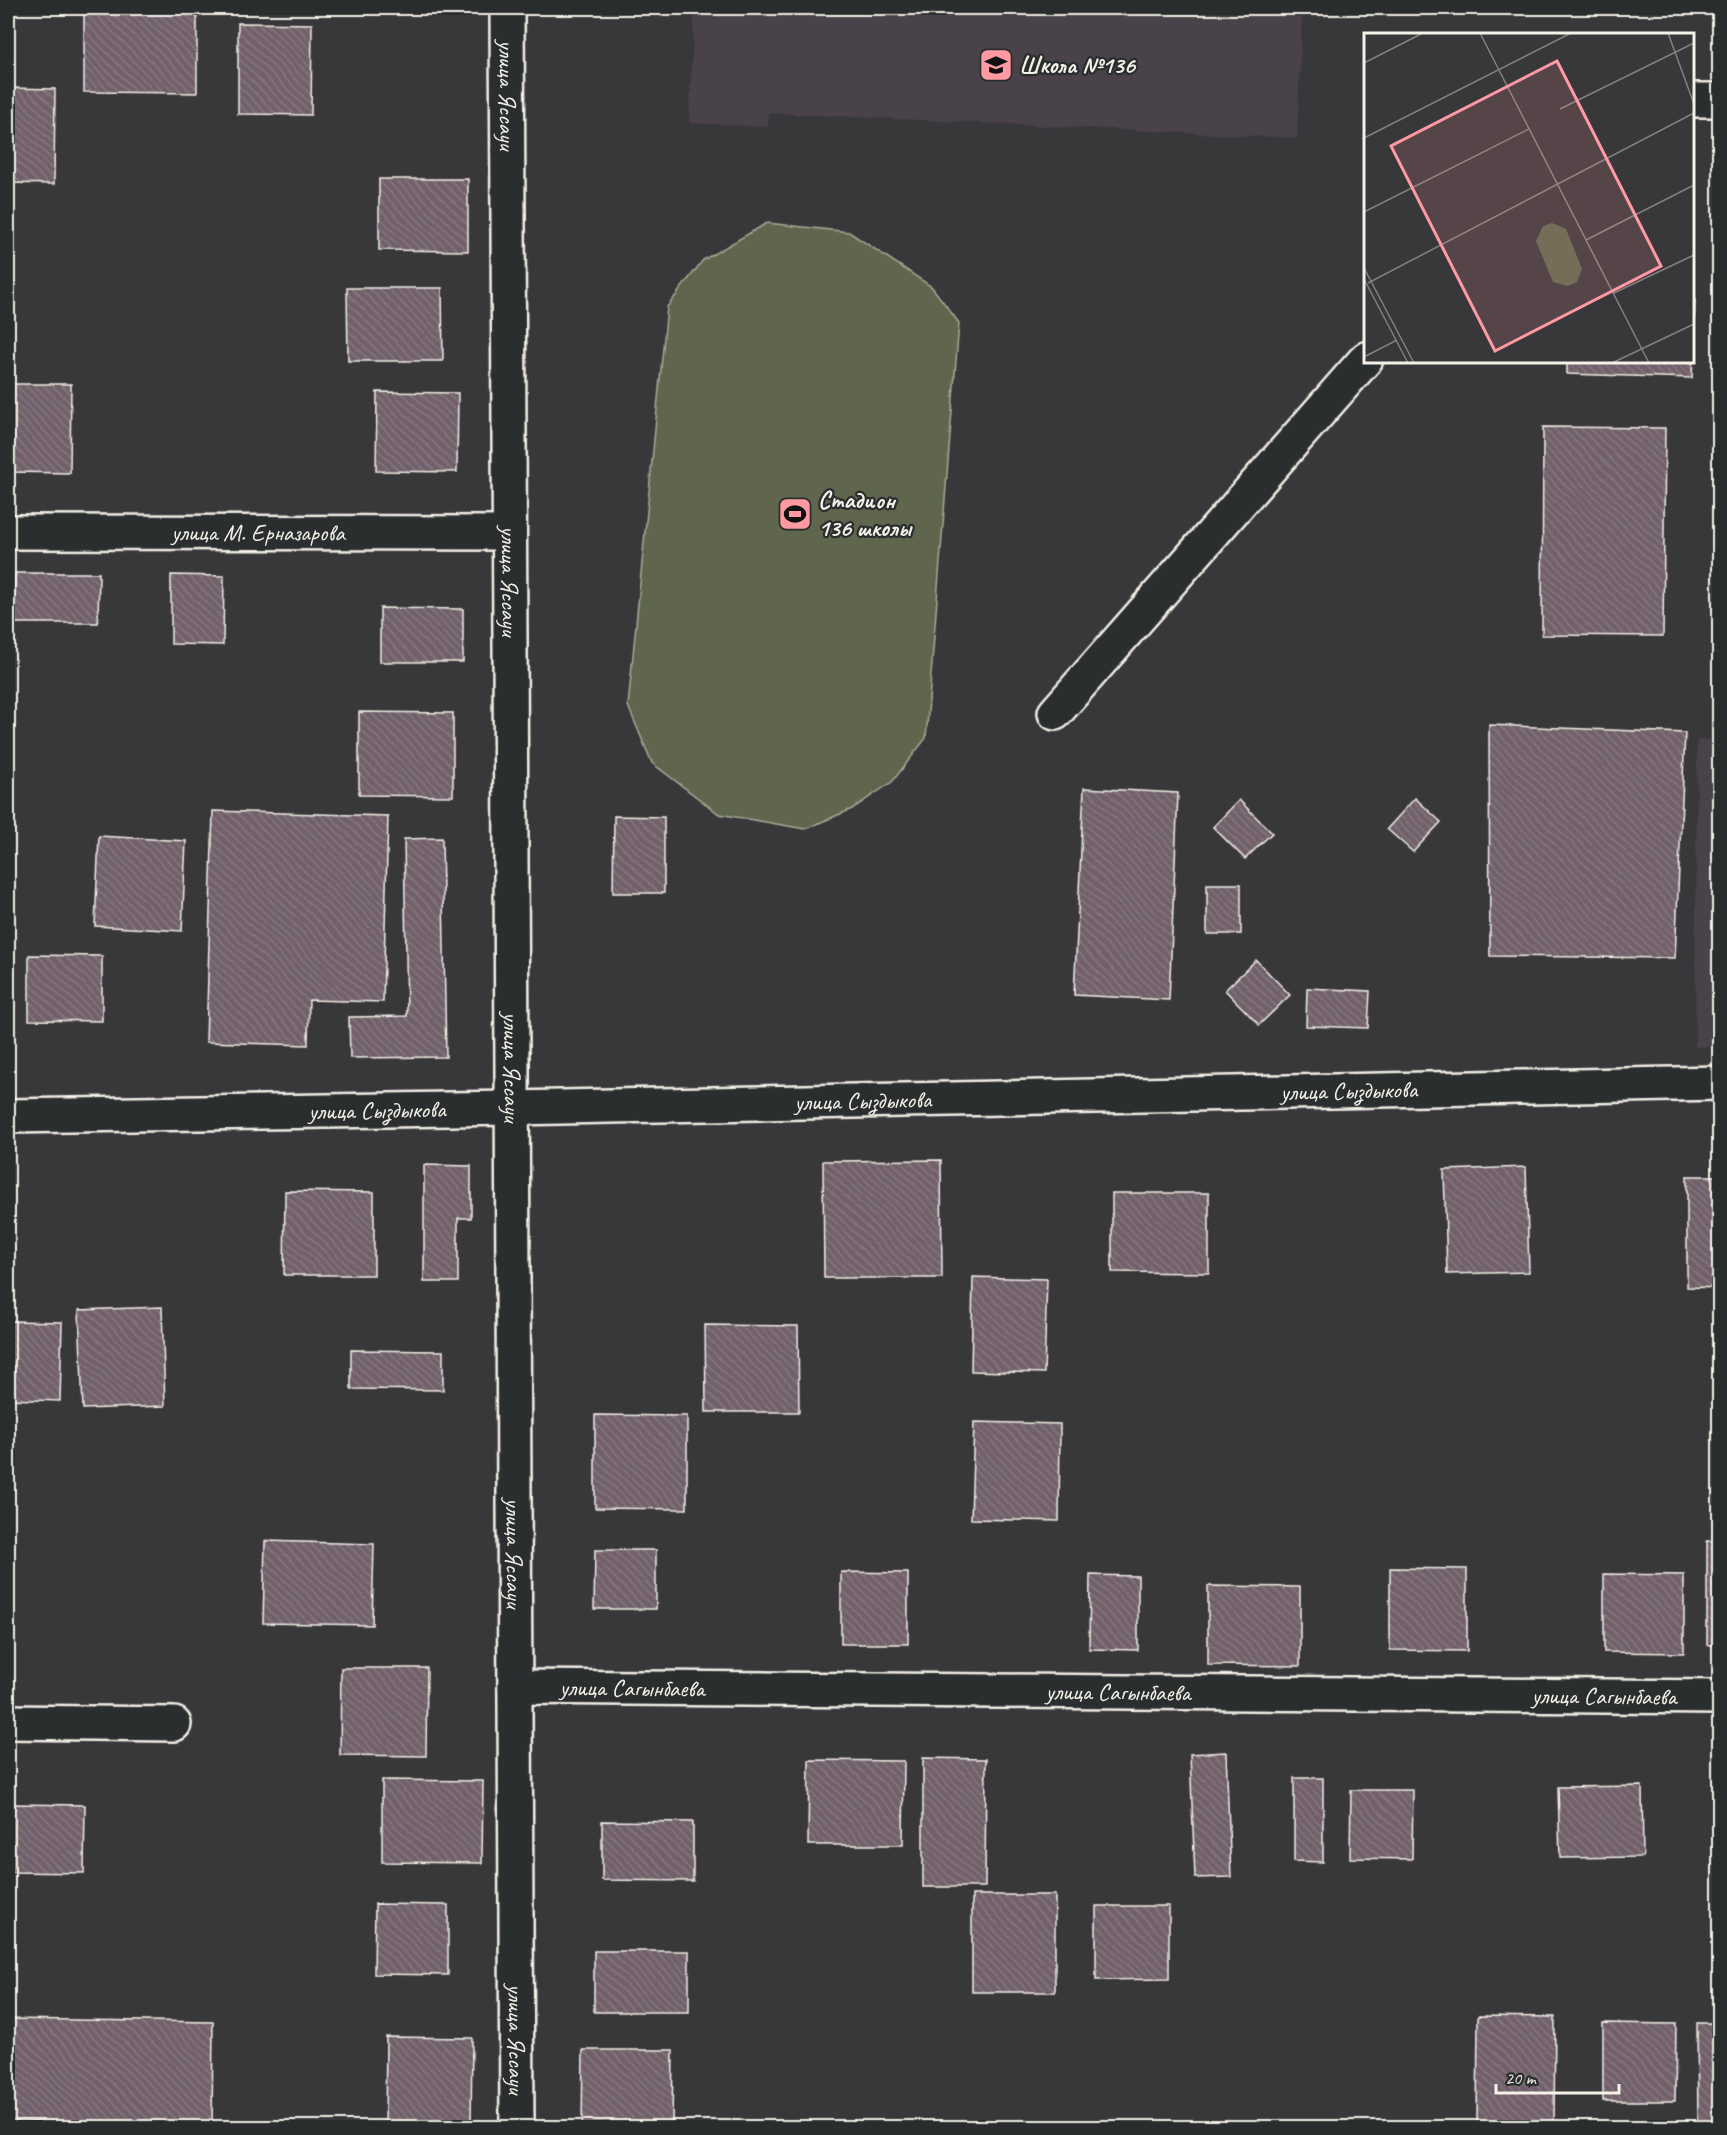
<svg xmlns="http://www.w3.org/2000/svg" width="1727" height="2135" viewBox="0 0 1727 2135" font-family="Caveat,sans-serif">
<style>
.built{fill:#494348}
.pitch{fill:#5e664d;stroke:#a9ac9a;stroke-width:1.5}
.building{fill:url(#building-back-hatch);stroke:#f4f1e8;stroke-width:1.5}
.lines{fill:none;stroke-linecap:round;stroke-linejoin:round}
.minor-casing{stroke:#f4f1e8;stroke-width:38}
.minor{stroke:#2a2d2e;stroke-width:33}
.labels{text-anchor:middle;dominant-baseline:central;stroke-width:4.5;stroke-linejoin:round;paint-order:stroke}
.poi-label{font-size:24px;font-weight:bold;fill:#f4f1e8;stroke:#2a2d2e;text-anchor:start}
.street-label{font-size:24px;fill:#f4f1e8;stroke:#2a2d2e}
.inset-road{fill:none;stroke:#838180;stroke-width:1.5}
.view{fill:#ff9aa2;fill-opacity:0.15;stroke:#ff9aa2;stroke-width:3}
.inset-edge{fill:none;stroke:#f4f1e8;stroke-width:3}
</style>
<defs>
<pattern id="building-back-hatch" width="6" height="6" patternUnits="userSpaceOnUse" patternTransform="scale(1.5)"><rect width="6" height="6" fill="#71606a"/><path d="M-1 5l2 2M0 0l6 6M5-1l2 2" fill="none" stroke="#86777f"/></pattern>
</defs>
<rect width="100%" height="100%" fill="#38373a"/>
<filter id="ink" filterUnits="userSpaceOnUse"><feTurbulence type="fractalNoise" baseFrequency=".0167" numOctaves="2"/><feDisplacementMap in="SourceGraphic" scale="12" xChannelSelector="R" yChannelSelector="G"/><feConvolveMatrix kernelMatrix="1 2 1 2 8 2 1 2 1" color-interpolation-filters="sRGB"/></filter>
<g filter="url(#ink)">
<!-- built -->
<g class="built">
<polygon points="694,8 1096,8 1302,17 1297,138 769,113 768,127 689,123"/>
<polygon points="1697,740 1719,740 1719,1046 1695,1047"/>
</g>
<!-- pitch -->
<polygon class="pitch" points="767,223 849,232 932,287 959,323 926,738 892,782 852,809 805,829 719,814 652,763 628,706 667,307 703,260"/>
<!-- building -->
<g class="building">
<polygon points="84,8 197,8 197,93 84,92"/>
<polygon points="238,23 312,24 311,115 238,114"/>
<polygon points="8,88 55,89 54,184 8,183"/>
<polygon points="379,179 468,179 468,251 379,250"/>
<polygon points="347,288 442,288 443,361 348,361"/>
<polygon points="1692,300 1695,300 1692,378 1567,374 1567,362 1692,362"/>
<polygon points="8,384 71,384 70,473 8,472"/>
<polygon points="377,392 458,393 457,472 376,471"/>
<polygon points="1543,427 1665,428 1663,636 1542,635"/>
<polygon points="15,573 99,573 98,623 14,623"/>
<polygon points="171,575 224,576 223,645 171,644"/>
<polygon points="380,608 463,609 463,662 380,662"/>
<polygon points="359,712 453,713 453,796 359,795"/>
<polygon points="1489,725 1685,733 1675,958 1490,956"/>
<polygon points="1084,788 1178,793 1169,1000 1074,995"/>
<polygon points="1415,798 1441,822 1413,852 1387,829"/>
<polygon points="1239,800 1272,833 1245,859 1213,827"/>
<polygon points="213,811 388,816 383,1002 309,1000 308,1045 206,1042"/>
<polygon points="614,816 664,817 664,893 613,893"/>
<polygon points="99,836 186,841 182,931 95,926"/>
<polygon points="442,838 446,1057 350,1058 349,1017 407,1016 404,839"/>
<rect x="1207" y="884" width="34" height="50"/>
<polygon points="29,955 102,956 102,1021 29,1020"/>
<polygon points="1256,960 1290,995 1259,1025 1225,990"/>
<polygon points="1307,988 1370,991 1368,1028 1306,1026"/>
<polygon points="941,1160 942,1278 824,1278 823,1161"/>
<polygon points="424,1165 471,1166 471,1218 458,1218 458,1282 424,1282"/>
<polygon points="1526,1167 1529,1272 1447,1274 1444,1170"/>
<polygon points="1687,1176 1720,1176 1720,1288 1687,1287"/>
<polygon points="285,1191 374,1192 374,1275 284,1275"/>
<polygon points="1112,1193 1209,1193 1209,1273 1112,1272"/>
<polygon points="973,1277 1047,1279 1044,1373 971,1371"/>
<polygon points="162,1307 165,1406 83,1409 79,1310"/>
<polygon points="8,1321 62,1322 60,1401 8,1399"/>
<polygon points="705,1325 798,1326 799,1412 706,1412"/>
<polygon points="351,1350 443,1351 443,1390 351,1389"/>
<polygon points="595,1415 687,1416 687,1509 595,1508"/>
<polygon points="974,1422 1060,1424 1059,1521 971,1519"/>
<polygon points="265,1541 374,1544 372,1625 263,1623"/>
<rect x="1707" y="1541" width="13" height="104"/>
<polygon points="595,1550 656,1550 656,1609 594,1609"/>
<polygon points="1390,1568 1467,1569 1467,1651 1390,1650"/>
<polygon points="841,1572 908,1573 908,1644 841,1644"/>
<polygon points="1604,1574 1684,1575 1684,1653 1604,1652"/>
<polygon points="1090,1575 1138,1576 1138,1650 1089,1649"/>
<polygon points="1208,1586 1300,1587 1300,1666 1208,1665"/>
<polygon points="341,1668 427,1668 426,1756 340,1755"/>
<polygon points="1226,1752 1231,1877 1195,1878 1190,1754"/>
<polygon points="923,1758 986,1759 985,1887 923,1887"/>
<polygon points="809,1760 904,1761 903,1845 808,1845"/>
<polygon points="1294,1778 1323,1778 1323,1862 1294,1861"/>
<polygon points="382,1780 483,1781 482,1863 382,1862"/>
<polygon points="1642,1786 1643,1857 1560,1858 1558,1787"/>
<polygon points="1351,1790 1413,1790 1412,1859 1350,1858"/>
<polygon points="8,1804 85,1805 84,1873 8,1872"/>
<polygon points="602,1821 693,1822 693,1881 602,1880"/>
<rect x="972" y="1895" width="83" height="97"/>
<polygon points="375,1904 448,1905 448,1975 374,1974"/>
<polygon points="1096,1906 1169,1906 1169,1979 1096,1980"/>
<rect x="594" y="1951" width="95" height="61"/>
<polygon points="1478,2016 1555,2017 1554,2125 1477,2124"/>
<polygon points="8,2019 213,2022 212,2128 130,2128 130,2123 8,2121"/>
<polygon points="1603,2023 1676,2024 1675,2101 1603,2101"/>
<polygon points="1697,2023 1720,2023 1720,2128 1698,2128"/>
<polygon points="386,2037 472,2038 471,2128 385,2128"/>
<polygon points="583,2050 673,2050 672,2128 582,2128"/>
</g>
<g class="lines">
<defs>
<g id="minor">
<path id="s1" d="M507,8L517,2128"/>
<polyline points="1692,100 1720,100"/>
<path id="s2" d="M8,532L509,533"/>
<polyline points="1055,713 1366,359"/>
<path id="s3" d="M8,1116L512,1108L1720,1083"/>
<path id="s4" d="M515,1687L1720,1697"/>
<polyline points="8,1722 174,1724"/>
</g>
</defs>
<!-- minor casing -->
<use href="#minor" class="minor-casing"/>
<!-- minor -->
<use href="#minor" class="minor"/>
</g>
</g>
<!-- icons -->
<defs>
<symbol id="school-square" viewBox="-11 -11 22 22"><rect x="-9" y="-9" width="18" height="18" rx="4" fill="#ff9aa2" stroke="#2a2d2e"/><path d="M0-5L7-2L0 1L-7-2ZM-4 1L0 2.5L4 1V4Q0 6-4 4Z" fill="#111"/></symbol>
<symbol id="stadium-square" viewBox="-11 -11 22 22"><rect x="-9" y="-9" width="18" height="18" rx="4" fill="#ff9aa2" stroke="#2a2d2e"/><path d="M0-5a6.5 5 0 1 0 0 10a6.5 5 0 1 0 0-10ZM-3.5-1.8h7v3.6h-7Z" fill="#111"/></symbol>
</defs>
<g fill-rule="evenodd">
<use href="#school-square" x="977" y="46" width="38" height="38"/>
<use href="#stadium-square" x="776" y="495" width="38" height="38"/>
</g>
<g class="labels">
<!-- poi labels -->
<g class="poi-label">
<text x="1019" y="65">Школа №136</text>
<text x="818" y="500">Стадион<tspan x="818" dy="28">136 школы</tspan></text>
</g>
<!-- street labels -->
<g class="street-label">
<text stroke="none"><textPath href="#s1" startOffset="87">улица Яссауи</textPath></text>
<text stroke="none"><textPath href="#s2" startOffset="250">улица М. Ерназарова</textPath></text>
<text stroke="none"><textPath href="#s1" startOffset="573">улица Яссауи</textPath></text>
<text stroke="none"><textPath href="#s1" startOffset="1059">улица Яссауи</textPath></text>
<text stroke="none"><textPath href="#s3" startOffset="1341">улица Сыздыкова</textPath></text>
<text stroke="none"><textPath href="#s3" startOffset="855">улица Сыздыкова</textPath></text>
<text stroke="none"><textPath href="#s3" startOffset="369">улица Сыздыкова</textPath></text>
<text stroke="none"><textPath href="#s1" startOffset="1545">улица Яссауи</textPath></text>
<text stroke="none"><textPath href="#s4" startOffset="117">улица Сагынбаева</textPath></text>
<text stroke="none"><textPath href="#s4" startOffset="603">улица Сагынбаева</textPath></text>
<text stroke="none"><textPath href="#s4" startOffset="1089">улица Сагынбаева</textPath></text>
<text stroke="none"><textPath href="#s1" startOffset="2031">улица Яссауи</textPath></text>
</g>
</g>
<!-- overview -->
<g transform="translate(1364 33)">
<rect width="330" height="330" fill="#38373a"/>
<path d="M188,190L202,196L218,236L213,249L204,253L189,249L172,208L179,193Z" fill="#5e664d"/>
<path class="inset-road" d="M116,0L285,330M304,0L330,71M0,30L59,0M196,76L330,10M0,105L207,0M0,179L165,96M222,207L330,152M0,235L50,330M0,246L44,330M4,250L330,80M250,260L330,222M0,324L33,307M248,330L330,291"/>
<path class="view" d="M193,28L297,233L131,318L27,113Z"/>
<rect width="330" height="330" class="inset-edge"/>
</g>
<!-- margin -->
<rect width="1727" height="2135" fill="none" stroke="#2a2d2e" stroke-width="30"/>
<rect x="15" y="15" width="1697" height="2105" fill="none" stroke="#f4f1e8" stroke-width="2" filter="url(#ink)"/>
<!-- scale -->
<path d="M1496 2084v9h123v-9" fill="none" stroke="#f4f1e8" stroke-width="3"/>
<text x="1505" y="2084" font-size="18" fill="#f4f1e8" stroke="#2a2d2e" stroke-width="4.5" paint-order="stroke">20 m</text>
</svg>
